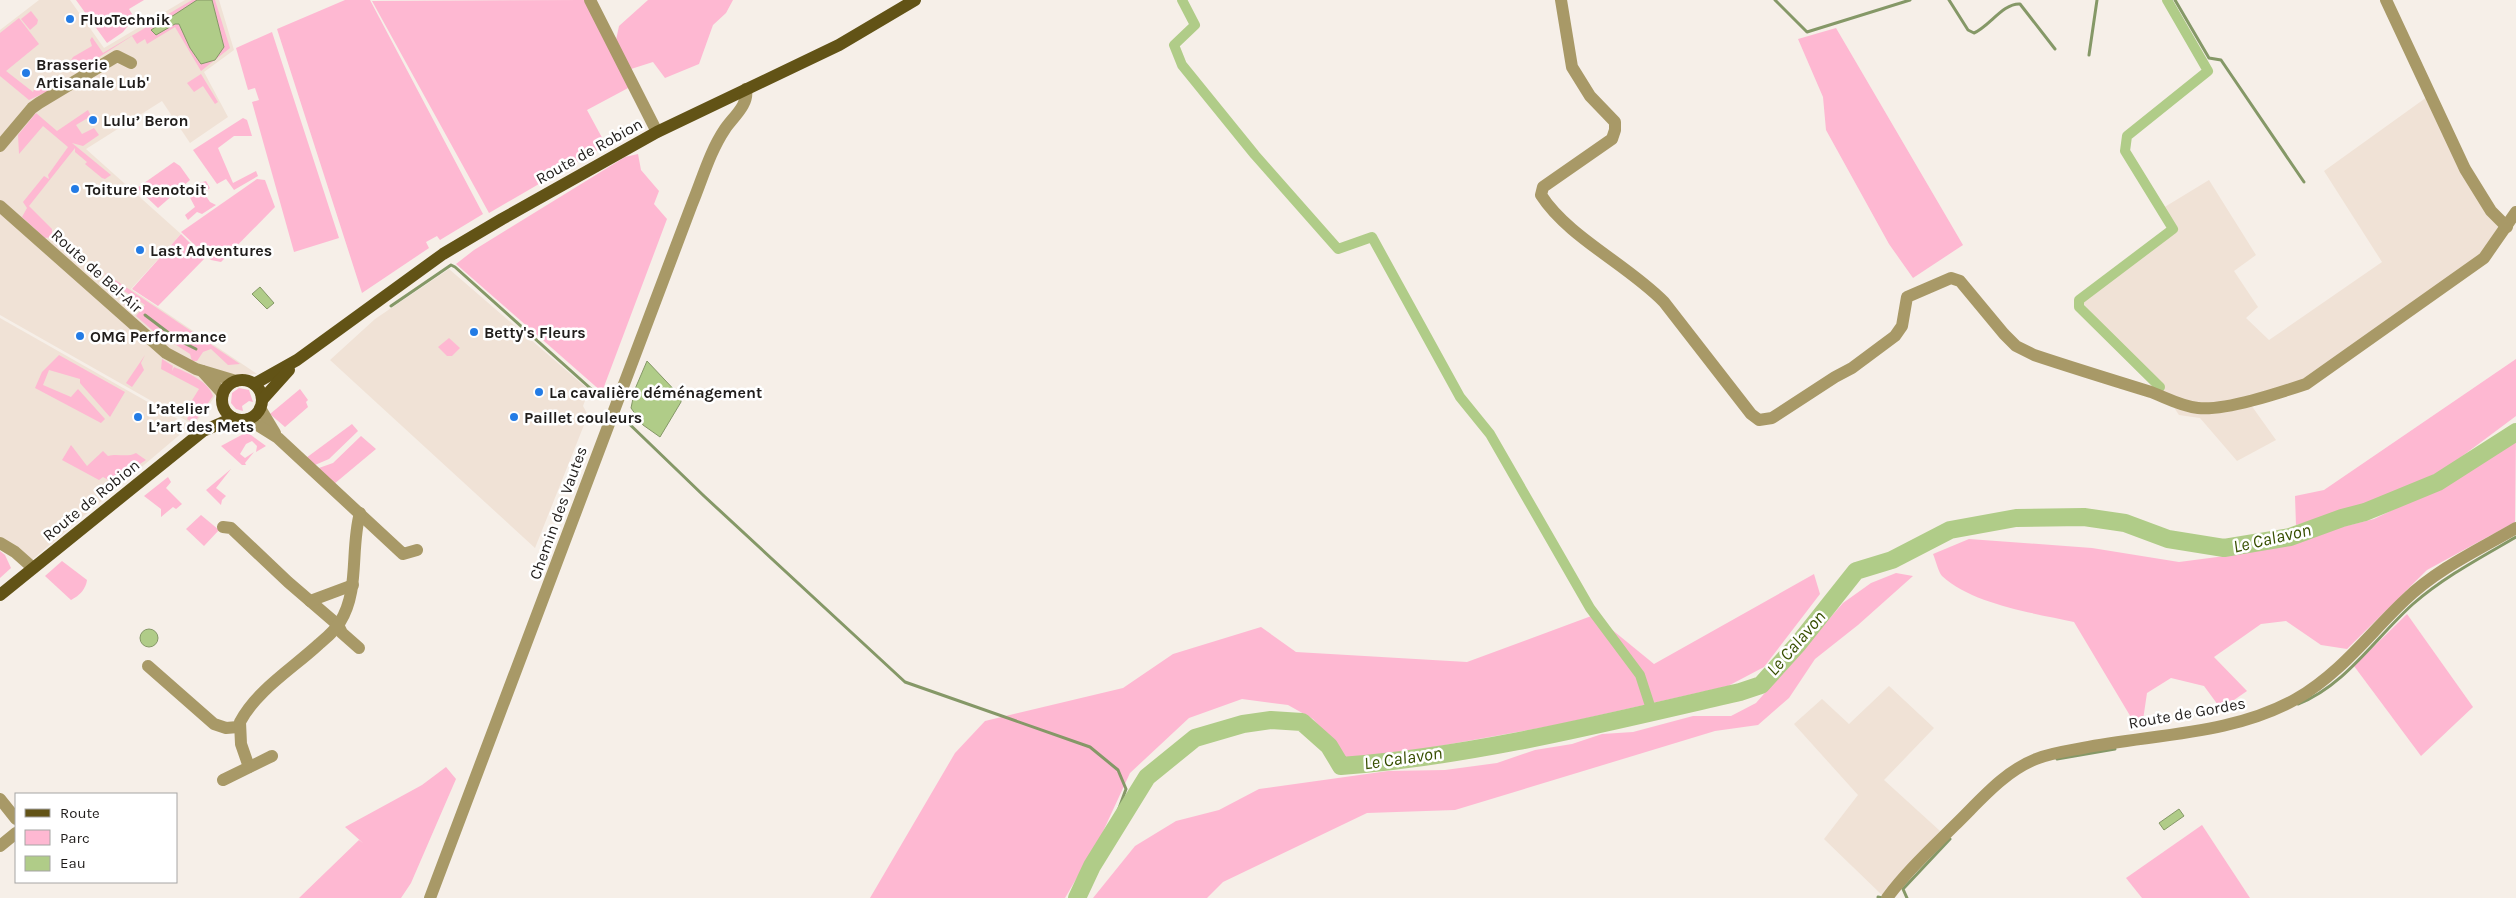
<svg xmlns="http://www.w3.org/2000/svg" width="2516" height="898" viewBox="0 0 2516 898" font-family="Karla,sans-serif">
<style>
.built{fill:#f0e2d6}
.green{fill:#feb8d2}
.water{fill:#b0cc88;stroke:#859867}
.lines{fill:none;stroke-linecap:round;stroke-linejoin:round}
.stream{stroke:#859867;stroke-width:3}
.canal{stroke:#b0cc88;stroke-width:10}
.river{stroke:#b0cc88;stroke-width:18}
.minor{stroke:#a89967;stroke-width:12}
.major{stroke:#625316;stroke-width:12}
.poi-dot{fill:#237be5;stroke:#fff;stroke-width:2}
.labels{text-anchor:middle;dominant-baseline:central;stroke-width:5;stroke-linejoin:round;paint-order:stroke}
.poi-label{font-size:16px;font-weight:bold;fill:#201d1b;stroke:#fff;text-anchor:start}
.street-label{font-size:16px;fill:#201d1b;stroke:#fff}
.water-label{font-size:18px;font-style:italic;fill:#374f01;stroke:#fff}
</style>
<rect width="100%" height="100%" fill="#f6efe8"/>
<!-- built -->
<g class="built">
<polygon points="39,0 70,0 104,48 185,0 219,0 234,50 204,72 228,117 190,143 162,101 86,149 181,234 131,289 257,374 230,376 194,425 0,315 0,30"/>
<polygon points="2427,97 2499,227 2482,254 2302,381 2251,405 2276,440 2237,461 2200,418 2179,415 2165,394 2081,301 2175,229 2163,208 2209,180 2256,255 2234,271 2258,307 2246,318 2269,340 2382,262 2324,171"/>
<polygon points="449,269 589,390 583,406 588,415 535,548 330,360 375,319"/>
<polygon points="0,318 190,426 27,564 0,547"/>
<polygon points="1889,686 1934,728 1884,780 1940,831 1882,895 1824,839 1858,795 1794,724 1822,699 1849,724"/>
</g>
<!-- green -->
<g class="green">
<polygon points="76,0 144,0 129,9 137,22 131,22 123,32 107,43"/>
<polygon points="192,0 215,0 230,48 201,71 175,27 147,44 145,39 137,44 132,36 79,70 74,68 75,64 69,64 73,57 92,46 90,40 92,37 103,53"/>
<polygon points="345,0 370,0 483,214 440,240 437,236 426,242 429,248 362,293 277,29"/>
<polygon points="584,0 630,87 587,110 606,145 489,213 372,1"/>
<polygon points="648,0 733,0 726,13 713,25 699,64 665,78 653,62 631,69 616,40 619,26"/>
<polygon points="31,11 38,20 37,24 30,30 21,19"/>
<polygon points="19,18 39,44 6,71 33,92 36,85 40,87 47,79 50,82 53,80 57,87 29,100 0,76 0,33"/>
<polygon points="1836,28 1963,245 1913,278 1889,244 1826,130 1823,97 1798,39"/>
<polygon points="272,32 339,238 294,252 252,102 259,100 255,88 248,90 236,48"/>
<polygon points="201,74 218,102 215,104 203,86 194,92 187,83"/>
<polygon points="88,110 91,116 76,125 82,134 94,128 99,135 83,146 72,143 111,175 105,179 102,178 85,164 87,162 75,152 75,148 29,206 52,229 52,237 45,238 22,217 27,208 23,202 44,176 49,179 48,175 68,147 43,126 19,154 18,135 36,113 57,131"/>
<polygon points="243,118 247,120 252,136 234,136 218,148 233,183 256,171 258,176 234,190 226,179 217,184 193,150"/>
<polygon points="638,154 641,170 659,191 654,204 667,219 602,392 456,264 474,250 625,157"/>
<polygon points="174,162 180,166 190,180 158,208 137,188"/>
<polygon points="257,179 265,180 275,207 221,262 211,260 181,232"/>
<polygon points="206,181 210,188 204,193 210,202 216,205 202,214 197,212 188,220 185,215 195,207 187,192 193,187 197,190 199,183"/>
<polygon points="181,234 205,258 158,306 132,289"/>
<polygon points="105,273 240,364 228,365 211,349 203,352 197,361 192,361 190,354 170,341 167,343 136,316 145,305 108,280"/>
<polygon points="449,338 460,348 452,356 447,356 438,347"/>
<polygon points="59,355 125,392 110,417 80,383 80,379 49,370 43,385 71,397 78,389 105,419 101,423 35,388 42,372"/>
<polygon points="145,355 141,363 144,370 132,387 126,383"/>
<path d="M162,359L173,366L172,371L174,367C188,373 208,381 213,396L194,423L187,419L193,408L189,405L199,389L161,369Z"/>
<polygon points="2516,359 2516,416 2445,469 2370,505 2296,525 2295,496 2324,490"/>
<polygon points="239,388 249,390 253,402 249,401 242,406 243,411 236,409 231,403 232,393"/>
<polygon points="300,389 308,400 306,402 308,407 285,427 270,414"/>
<polygon points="352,424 358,431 329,459 315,465 306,458"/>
<polygon points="247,432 266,446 256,452 257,446 252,441 246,444 240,454 245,458 254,452 245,463 246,465 242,465 221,446"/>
<polygon points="361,436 376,449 334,484 316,469 333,463"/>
<path d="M2516,438L2515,522L2427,570L2347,649L2321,645L2286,621L2261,624L2214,657L2247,691L2221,709L2204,686L2171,678L2147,693L2143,720L2135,724L2074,622C2034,613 1974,605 1942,576C1938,571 1936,561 1933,554L1969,539L2092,548L2179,562L2225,556L2374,519L2460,477Z"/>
<path d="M71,445L87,466L103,451L108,456C118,453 126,458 136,453L146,460L112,482L103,477L99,480L62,460Z"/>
<polygon points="231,469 216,488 226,496 222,500 221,505 206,490"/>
<polygon points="168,477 171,482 166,488 182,504 176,509 173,507 161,517 161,509 144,496"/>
<polygon points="201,515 219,530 204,546 186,529"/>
<polygon points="0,551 5,555 11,568 0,578"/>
<path d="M62,561L87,580C86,589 79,596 71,600L45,576Z"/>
<polygon points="1896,573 1913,576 1858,625 1815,659 1789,698 1758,725 1715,731 1455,810 1367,813 1223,882 1207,898 1093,898 1135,846 1176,821 1219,810 1259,789 1388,771 1445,770 1497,763 1535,750 1572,744 1602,734 1633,732 1693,716 1731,716 1756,703 1843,603 1871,583"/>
<polygon points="1814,574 1820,594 1764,667 1728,686 1556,725 1345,763 1335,744 1313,719 1288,705 1242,699 1189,718 1130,773 1100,838 1065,898 870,898 955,753 985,721 1123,688 1173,654 1261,627 1296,652 1467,662 1594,615 1654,664"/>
<polygon points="2407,614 2473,707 2421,756 2354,666"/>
<polygon points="446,767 456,779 411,883 401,898 299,898 359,840 363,843 345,827 422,785"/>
<polygon points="2202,825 2250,898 2142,898 2126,878"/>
</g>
<!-- water -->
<g class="water">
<polygon points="197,0 212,0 224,47 215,60 201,64 190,48 179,24 175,24 156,35 151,30"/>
<polygon points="260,287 274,303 267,309 252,294"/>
<polygon points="647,361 681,397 681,402 660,437 643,425 631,408 635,389"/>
<circle cx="149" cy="638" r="9"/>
<polygon points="2179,809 2184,816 2164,830 2159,823"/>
</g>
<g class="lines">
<!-- stream -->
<g class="stream">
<polyline points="1775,0 1807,32 1910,0"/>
<path d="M1949,0L1968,30L1974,33C1989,27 2003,3 2020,4L2055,49"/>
<polyline points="2175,0 2209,58 2221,60 2304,182"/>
<polyline points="2089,55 2097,0"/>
<polyline points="391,306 451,265 455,267 599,396"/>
<polyline points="145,315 178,340 196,349"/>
<polyline points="620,415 704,496 905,682 1090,747 1118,770 1126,789 1118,811 1123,819"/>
<path d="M2298,704C2345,686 2376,637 2413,604C2444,577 2480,558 2516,537"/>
<polyline points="2057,759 2115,749"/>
<polyline points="1878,897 1883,898"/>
<polyline points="1907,898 1903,889 1950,839"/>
</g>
<!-- canal -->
<g class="canal">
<polyline points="1182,0 1195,25 1174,45 1182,65 1255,155 1338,249 1372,237 1460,397 1490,434 1590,608 1640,675 1652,712"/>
<polyline points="2160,387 2079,307 2079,300 2173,229 2125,151 2127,136 2208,71 2167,0"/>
</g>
<!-- river -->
<path class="river" d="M1077,898L1092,866L1147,777L1195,738L1243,724L1271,720L1302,722L1329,746L1341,766C1475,756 1609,722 1740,692L1761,685L1798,644L1856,571L1892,560L1950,530L2016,518L2084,517L2125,523L2168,539L2224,548L2290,537L2342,518L2365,512L2438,482L2516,432"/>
<!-- minor -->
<g class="minor">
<polyline points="590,0 657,132"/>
<path d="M1561,0L1572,67L1590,96L1615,122V130L1612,139L1543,187L1541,195C1568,237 1628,265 1664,302L1751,414L1759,420L1772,418L1835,377L1852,368L1895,336L1902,326L1907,297L1951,278L1960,281L2004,334L2016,346L2034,355C2073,368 2112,380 2151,392C2167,398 2180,406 2198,408C2225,411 2279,393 2306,384L2484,258L2516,212"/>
<polyline points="2386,0 2465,169 2491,211 2507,227"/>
<polyline points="0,146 32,108 39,103 117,56 131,63"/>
<polyline points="0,206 166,353 196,369 236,381"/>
<polyline points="202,371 223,394"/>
<polyline points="260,408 275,433"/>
<polyline points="248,419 278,438 403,554 417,550"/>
<polyline points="223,527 231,528 288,582 338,625 342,633 359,648"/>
<polyline points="0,543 15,552 33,568"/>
<polyline points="310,601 353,585"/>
<polyline points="148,666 214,724 226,728 238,727"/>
<path d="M249,767L241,744L240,722C257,690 292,669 319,644C326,638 335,631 340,622C360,590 350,549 360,513"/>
<polyline points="223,780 272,756"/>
<polyline points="0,799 16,819"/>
<polyline points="0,846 16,833"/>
<path d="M430,898L692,204C702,180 710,151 725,129C733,117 749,105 746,89"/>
<path d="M1887,898C1906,872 1931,849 1954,826C1979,802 2003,772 2036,759C2051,753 2067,751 2083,748C2154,734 2232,735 2296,699C2341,673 2369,634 2405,600C2437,569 2478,550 2516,528"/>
</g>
<!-- major -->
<g class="major">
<circle cx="242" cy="400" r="20"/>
<polyline points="254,384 297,360 443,254 502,219 657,132 839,45 915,0"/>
<polyline points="262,400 289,370"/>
<polyline points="0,595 203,431 233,418"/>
</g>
</g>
<!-- markers -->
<g class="poi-dot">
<circle cx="70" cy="19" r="5"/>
<circle cx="26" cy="73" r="5"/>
<circle cx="93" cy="120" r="5"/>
<circle cx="75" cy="189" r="5"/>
<circle cx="140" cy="250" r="5"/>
<circle cx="474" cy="332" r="5"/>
<circle cx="80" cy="336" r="5"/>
<circle cx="539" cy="392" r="5"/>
<circle cx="138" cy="417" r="5"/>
<circle cx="514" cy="417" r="5"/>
</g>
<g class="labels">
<!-- poi labels -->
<g class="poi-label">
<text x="80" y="19">FluoTechnik</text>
<text x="36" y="64">Brasserie<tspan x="36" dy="18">Artisanale Lub'</tspan></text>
<text x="103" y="120">Lulu’ Beron</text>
<text x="85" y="189">Toiture Renotoit</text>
<text x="150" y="250">Last Adventures</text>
<text x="484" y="332">Betty's Fleurs</text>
<text x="90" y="336">OMG Performance</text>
<text x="549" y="392">La cavalière déménagement</text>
<text x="148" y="408">L’atelier<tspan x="148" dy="18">L’art des Mets</tspan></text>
<text x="524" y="417">Paillet couleurs</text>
</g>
<!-- street labels -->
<g class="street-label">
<text transform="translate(589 151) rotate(-29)">Route de Robion</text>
<text transform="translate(97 271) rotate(42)">Route de Bel-Air</text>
<text transform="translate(91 500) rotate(-39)">Route de Robion</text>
<text transform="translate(558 513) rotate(-70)">Chemin des Vautes</text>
<text transform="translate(2187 713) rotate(-10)">Route de Gordes</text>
</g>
<!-- water labels -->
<g class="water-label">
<text transform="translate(2272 538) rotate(-13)">Le Calavon</text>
<text transform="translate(1796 643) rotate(-49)">Le Calavon</text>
<text transform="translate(1403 758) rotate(-8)">Le Calavon</text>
</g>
</g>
<!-- legend -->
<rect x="15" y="793" width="162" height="90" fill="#ffffff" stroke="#a6a5a4"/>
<rect x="25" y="809" width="25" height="8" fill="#625316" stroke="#a6a5a4"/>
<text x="60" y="818" font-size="15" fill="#201d1b">Route</text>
<rect x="25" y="830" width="25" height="15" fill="#feb8d2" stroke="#a6a5a4"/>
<text x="60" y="843" font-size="15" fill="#201d1b">Parc</text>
<rect x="25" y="856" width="25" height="15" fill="#b0cc88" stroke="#a6a5a4"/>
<text x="60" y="868" font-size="15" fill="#201d1b">Eau</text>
</svg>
